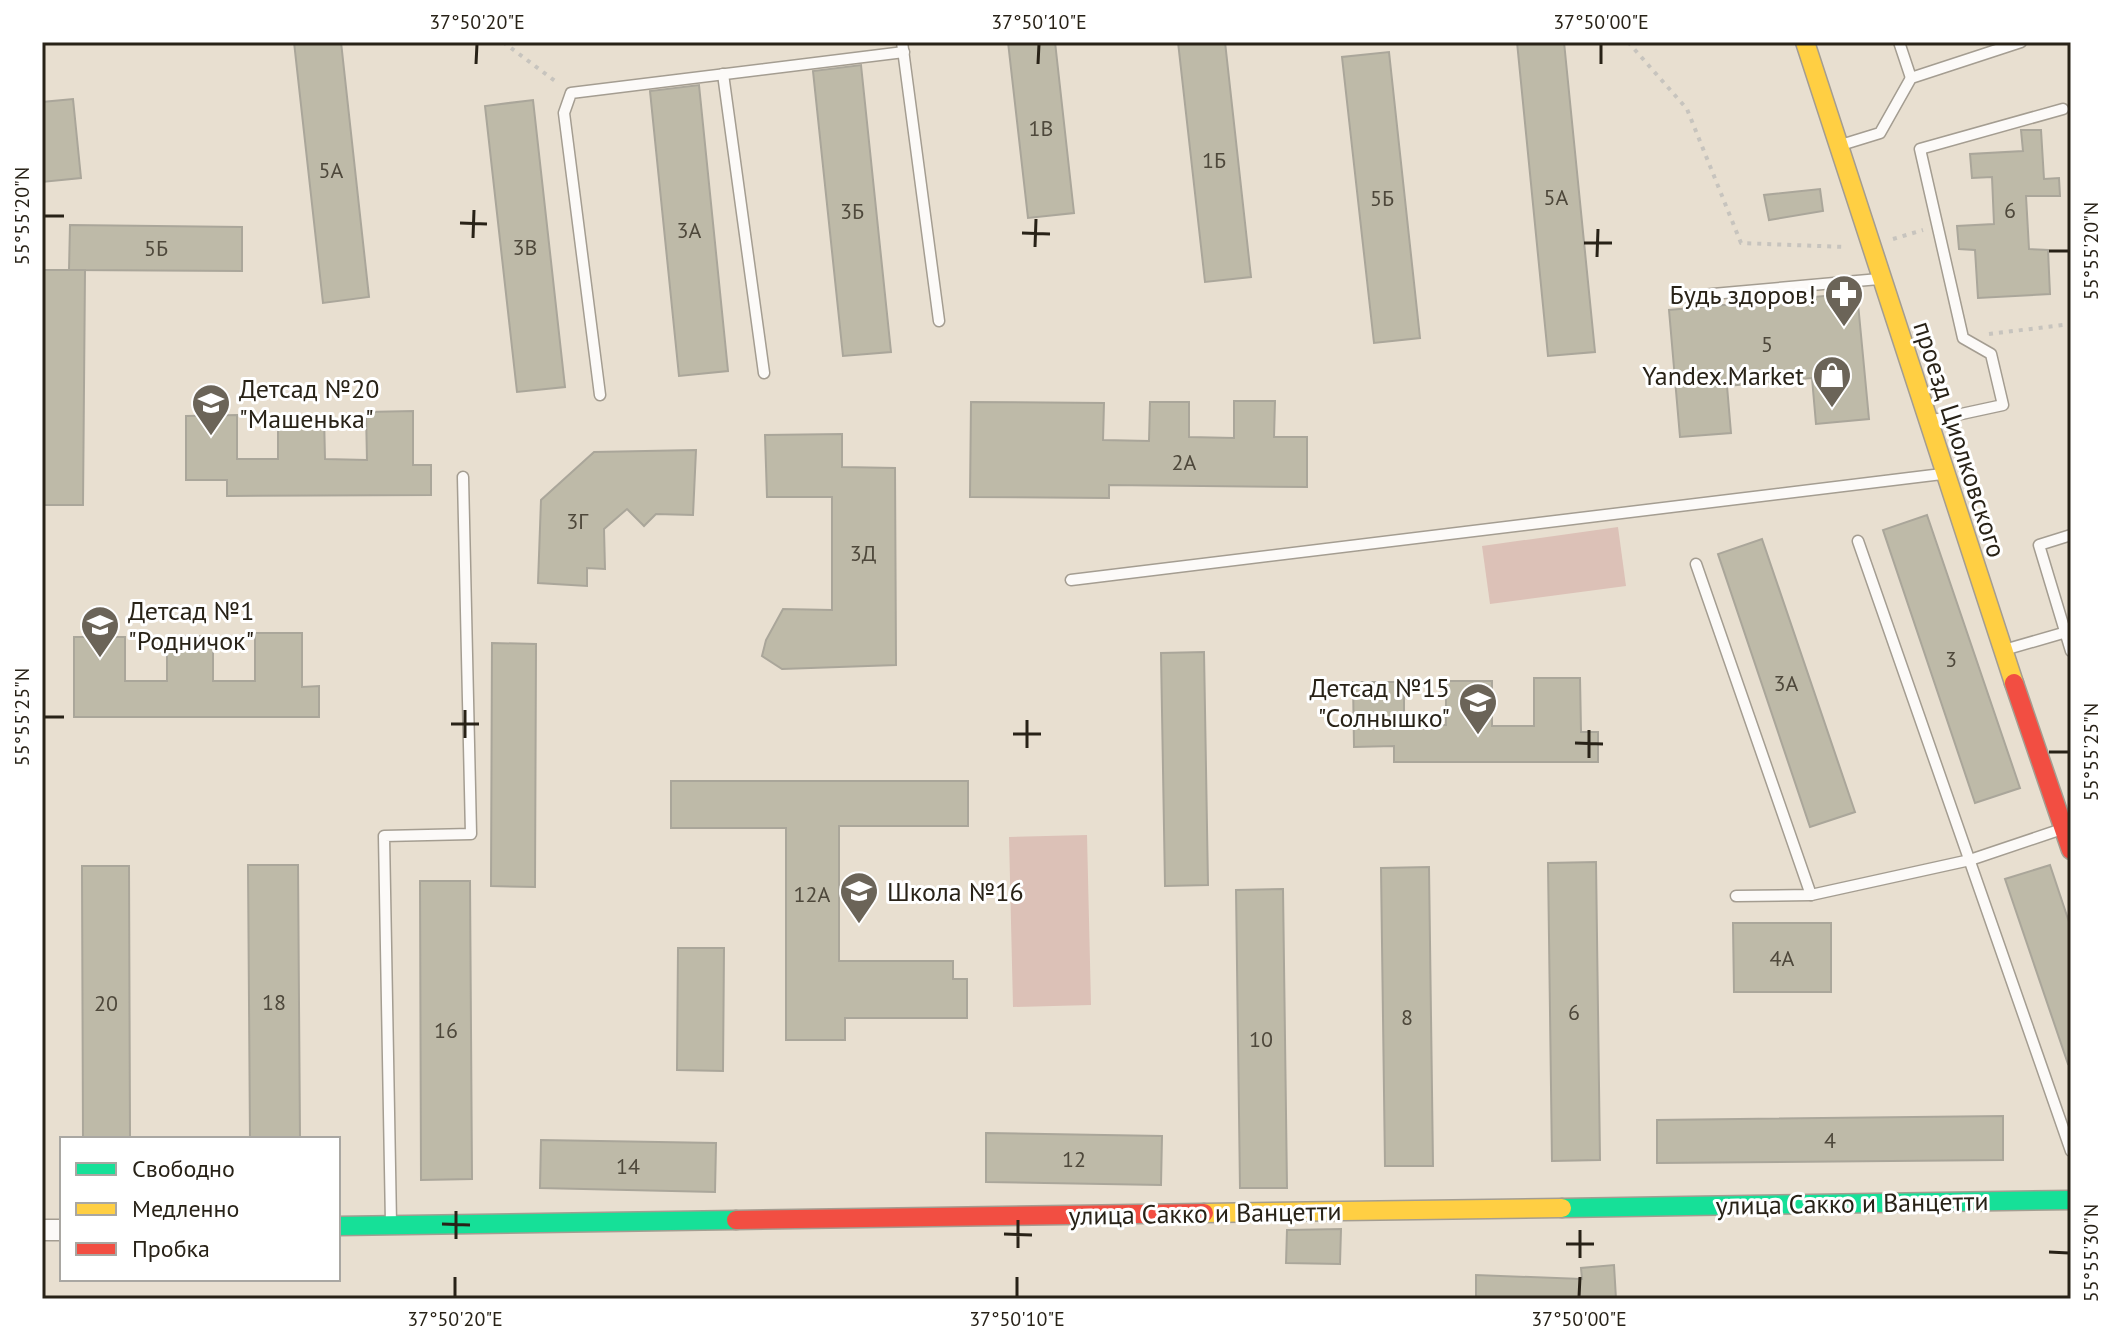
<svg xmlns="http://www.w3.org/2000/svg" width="2113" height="1341" viewBox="0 0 2113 1341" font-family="'PT Sans',sans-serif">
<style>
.green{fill:#dcc1b7}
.building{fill:#bebaa8;stroke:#aaa69a;stroke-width:2}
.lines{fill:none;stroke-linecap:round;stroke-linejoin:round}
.lane-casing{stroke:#a49d91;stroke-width:13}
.street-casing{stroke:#a49d91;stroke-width:23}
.fast-casing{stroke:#a49d91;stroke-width:21}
.slow-casing{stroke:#a49d91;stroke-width:21}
.jam-casing{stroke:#a49d91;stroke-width:21}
.path{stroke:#c7c4be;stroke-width:4;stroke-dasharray:4 6;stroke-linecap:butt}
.lane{stroke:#fcfaf8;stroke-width:10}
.street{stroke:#fcfaf8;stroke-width:20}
.fast{stroke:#16e098;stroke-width:18}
.slow{stroke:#ffcf43;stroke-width:18}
.jam{stroke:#f24e42;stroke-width:18}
.ticks{fill:none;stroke:#282217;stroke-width:3}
.labels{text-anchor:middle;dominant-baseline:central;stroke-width:6;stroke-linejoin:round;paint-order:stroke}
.number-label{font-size:22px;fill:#4e483b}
.poi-label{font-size:26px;fill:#282217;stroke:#fff;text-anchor:end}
.street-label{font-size:26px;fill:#282217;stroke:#fff}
.neatline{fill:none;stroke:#282217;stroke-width:3}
.ticks-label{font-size:20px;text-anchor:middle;fill:#282217}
</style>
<rect width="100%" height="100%" fill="#e8dfd0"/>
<!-- green -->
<g class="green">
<polygon points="1618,527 1626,586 1490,604 1482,546"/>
<polygon points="1087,835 1091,1005 1013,1007 1009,837"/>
</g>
<!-- building -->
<g class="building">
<polygon points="294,42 341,42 369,297 323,303"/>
<polygon points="1008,42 1055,42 1074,213 1028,218"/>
<polygon points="1178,42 1225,42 1251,277 1205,282"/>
<polygon points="1517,42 1564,42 1595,352 1548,356"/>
<polygon points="1389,52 1420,338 1374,343 1342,57"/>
<polygon points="861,65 891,352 843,356 813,71"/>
<polygon points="699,85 728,371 679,376 650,91"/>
<polygon points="73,99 81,178 42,182 42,102"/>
<polygon points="533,100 565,387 517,392 485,106"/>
<polygon points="2021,130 2041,130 2044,179 2059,178 2060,196 2026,196 2029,249 2048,250 2050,294 1978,298 1975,250 1959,249 1957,226 1994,224 1992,177 1972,178 1970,154 2023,151"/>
<polygon points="1820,189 1823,211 1769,220 1764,195"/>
<polygon points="70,225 242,227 242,271 69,270"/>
<polygon points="42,270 85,270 83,505 42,505"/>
<polygon points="1857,293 1869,419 1816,424 1812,378 1727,386 1731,433 1680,437 1669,310"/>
<polygon points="1234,401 1275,401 1274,437 1307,437 1307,487 1109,485 1109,498 970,497 971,402 1104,403 1103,440 1149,441 1150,402 1189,402 1189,437 1234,438"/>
<polygon points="413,411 413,465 431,465 431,495 227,496 227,480 186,480 186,416 237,415 237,459 278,459 278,415 324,415 325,459 367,460 366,412"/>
<polygon points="842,434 842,467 895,468 896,665 782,669 762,656 766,640 783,609 832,610 832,497 767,497 765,435"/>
<polygon points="696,450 693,515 656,514 644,526 627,509 604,529 605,569 587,568 587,586 538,583 541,500 594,452"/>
<polygon points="1927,515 2020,788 1975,803 1883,530"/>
<polygon points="1762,539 1855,812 1810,827 1718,554"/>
<polygon points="255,633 302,633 302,687 319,686 319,717 74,717 74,637 125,637 125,681 167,681 167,636 213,636 213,681 255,681"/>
<polygon points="492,643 536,644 535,887 491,886"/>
<polygon points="1204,652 1208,885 1165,886 1161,653"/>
<polygon points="1534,678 1580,678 1581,732 1598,732 1598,762 1394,762 1394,746 1354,747 1353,682 1404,682 1404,725 1446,725 1446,681 1492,681 1492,726 1534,726"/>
<polygon points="671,781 968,781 968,826 839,826 839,961 953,961 953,979 967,979 967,1018 845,1018 845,1040 786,1040 786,828 671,828"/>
<polygon points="1596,862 1600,1160 1552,1161 1548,863"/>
<polygon points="248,865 298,865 300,1139 250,1139"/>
<polygon points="2050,865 2071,928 2071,1063 2068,1064 2005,879"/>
<polygon points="82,866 129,866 130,1139 83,1139"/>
<polygon points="1429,867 1433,1166 1385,1166 1381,868"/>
<polygon points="420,881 470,881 472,1179 421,1180"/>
<polygon points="1283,889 1287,1188 1240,1188 1236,890"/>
<polygon points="1733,923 1831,923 1831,992 1734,992"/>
<polygon points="678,948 724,948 723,1071 677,1070"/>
<polygon points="2003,1116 2003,1160 1657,1163 1657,1120"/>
<polygon points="986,1133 1162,1136 1161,1185 986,1182"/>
<polygon points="541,1140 716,1143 715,1192 540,1188"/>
<polygon points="1341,1229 1340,1264 1286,1263 1287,1230"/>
<polygon points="1614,1265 1616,1299 1476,1299 1476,1275 1582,1279 1581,1268"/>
</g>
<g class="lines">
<defs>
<g id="lane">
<polyline points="902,42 939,321"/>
<polyline points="1899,42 1911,78"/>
<polyline points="723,74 764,373"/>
<polyline points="1841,145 1880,133 1911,78 2021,42"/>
<polyline points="1679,297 1879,279"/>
<polyline points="600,395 564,113 571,93 904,52"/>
<polyline points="1929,421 2003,405 1991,354 1963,338 1920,149 2063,109"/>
<polyline points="2071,535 2039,545 2071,651"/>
<polyline points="1858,541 2071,1151"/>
<polyline points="1696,564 1811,895"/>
<polyline points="1071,580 1942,474"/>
<polyline points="2004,650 2063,633"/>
<polyline points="1736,896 1811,895 1970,860 2062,829"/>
<polyline points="391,1223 384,836 471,834 463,477"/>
</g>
<polyline id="street" points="42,1230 62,1230"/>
<g id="fast">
<polyline points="1562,1208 2071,1200"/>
<polyline points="338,1226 736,1220"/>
</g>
<g id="slow">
<polyline points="1805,42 2014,683"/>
<polyline points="1204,1213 1562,1208"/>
</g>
<g id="jam">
<polyline points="2014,683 2071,850"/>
<polyline points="736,1220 1204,1213"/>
</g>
</defs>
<!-- lane casing -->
<use href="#lane" class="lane-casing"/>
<!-- street casing -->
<use href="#street" class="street-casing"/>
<!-- fast casing -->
<use href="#fast" class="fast-casing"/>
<!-- slow casing -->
<use href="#slow" class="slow-casing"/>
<!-- jam casing -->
<use href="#jam" class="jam-casing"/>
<!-- path -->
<g class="path">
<polyline points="503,42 559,84"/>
<polyline points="1628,42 1687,109 1741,243 1845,247"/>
<polyline points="1893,239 1923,230"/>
<polyline points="1989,334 2071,324"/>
</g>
<!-- lane -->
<use href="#lane" class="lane"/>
<!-- street -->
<use href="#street" class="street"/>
<!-- fast -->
<use href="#fast" class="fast"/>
<!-- slow -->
<use href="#slow" class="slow"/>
<!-- jam -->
<use href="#jam" class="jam"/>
</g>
<!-- ticks -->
<path class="ticks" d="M476,64L477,44M1038,64L1039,44M1601,64V44M44,216H64M460,223L487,224M1022,233L1050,234M473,238L474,210M1584,243H1612M1035,247L1036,219M2049,251H2069M1597,257L1598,229M44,717H64M451,724H479M1013,734H1041M465,738V710M1575,743L1603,744M1027,748V720M2049,752H2069M1589,758V730M442,1224L470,1225M1004,1234L1032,1235M456,1239V1211M1566,1244H1594M1018,1248V1220M2049,1252L2069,1253M1580,1258V1230M455,1297V1277M1017,1297V1277M1579,1297L1580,1277"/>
<!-- icons -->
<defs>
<symbol id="pharmacy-pin" viewBox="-11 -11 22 30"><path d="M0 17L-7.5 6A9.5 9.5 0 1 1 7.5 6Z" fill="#6b6458" stroke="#fff"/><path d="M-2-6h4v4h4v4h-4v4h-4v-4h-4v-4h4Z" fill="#fff"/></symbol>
<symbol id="shop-pin" viewBox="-11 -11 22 30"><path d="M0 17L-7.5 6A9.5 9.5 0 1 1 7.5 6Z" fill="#6b6458" stroke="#fff"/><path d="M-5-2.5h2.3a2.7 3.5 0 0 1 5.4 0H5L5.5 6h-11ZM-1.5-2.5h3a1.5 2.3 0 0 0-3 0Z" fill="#fff"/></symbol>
<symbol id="school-pin" viewBox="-11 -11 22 30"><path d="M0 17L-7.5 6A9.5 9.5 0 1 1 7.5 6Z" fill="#6b6458" stroke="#fff"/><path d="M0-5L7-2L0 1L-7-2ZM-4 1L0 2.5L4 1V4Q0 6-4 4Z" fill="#fff"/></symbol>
</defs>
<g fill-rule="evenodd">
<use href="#pharmacy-pin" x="1822" y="272" width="44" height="60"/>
<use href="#shop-pin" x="1810" y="353" width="44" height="60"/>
<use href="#school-pin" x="189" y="381" width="44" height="60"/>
<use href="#school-pin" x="78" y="603" width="44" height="60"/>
<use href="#school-pin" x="1456" y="680" width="44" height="60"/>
<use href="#school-pin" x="837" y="869" width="44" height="60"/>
</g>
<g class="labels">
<!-- number labels -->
<g class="number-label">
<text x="1041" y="128">1В</text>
<text x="1214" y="160">1Б</text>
<text x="331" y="170">5А</text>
<text x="1556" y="197">5А</text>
<text x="1382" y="198">5Б</text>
<text x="2010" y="210">6</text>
<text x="852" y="211">3Б</text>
<text x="689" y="230">3А</text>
<text x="525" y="247">3В</text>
<text x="156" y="248">5Б</text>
<text x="1767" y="344">5</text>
<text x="1184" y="462">2А</text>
<text x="577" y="521">3Г</text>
<text x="863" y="553">3Д</text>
<text x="1951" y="659">3</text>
<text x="1786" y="683">3А</text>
<text x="812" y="894">12А</text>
<text x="1782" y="958">4А</text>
<text x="274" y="1002">18</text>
<text x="106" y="1003">20</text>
<text x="1574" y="1012">6</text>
<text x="1407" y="1017">8</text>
<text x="446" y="1030">16</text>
<text x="1261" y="1039">10</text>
<text x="1830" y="1140">4</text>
<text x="1074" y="1159">12</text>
<text x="628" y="1166">14</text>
</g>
<!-- poi labels -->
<g class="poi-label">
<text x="1816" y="294">Будь здоров!</text>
<text x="1804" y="375">Yandex.Market</text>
<text x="239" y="388" text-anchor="start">Детсад №20<tspan x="239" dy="30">"Машенька"</tspan></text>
<text x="128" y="610" text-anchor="start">Детсад №1<tspan x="128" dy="30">"Родничок"</tspan></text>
<text x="1450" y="687">Детсад №15<tspan x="1450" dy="30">"Солнышко"</tspan></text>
<text x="887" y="891" text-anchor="start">Школа №16</text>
</g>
<!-- street labels -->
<g class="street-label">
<text transform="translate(1960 439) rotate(72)">проезд Циолковского</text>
<text transform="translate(1852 1203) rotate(-1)">улица Сакко и Ванцетти</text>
<text transform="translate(1205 1213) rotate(-1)">улица Сакко и Ванцетти</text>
</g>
</g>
<!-- border -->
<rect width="2113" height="1341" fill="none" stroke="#ffffff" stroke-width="88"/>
<!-- legend -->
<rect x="60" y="1137" width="280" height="144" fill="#ffffff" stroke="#a9a7a2" stroke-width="2"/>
<rect x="76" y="1163" width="40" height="12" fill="#16e098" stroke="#a9a7a2" stroke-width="2"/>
<text x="132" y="1177" font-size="24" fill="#282217">Свободно</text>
<rect x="76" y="1203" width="40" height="12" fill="#ffcf43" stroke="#a9a7a2" stroke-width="2"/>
<text x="132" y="1217" font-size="24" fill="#282217">Медленно</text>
<rect x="76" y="1243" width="40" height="12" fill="#f24e42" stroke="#a9a7a2" stroke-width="2"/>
<text x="132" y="1257" font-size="24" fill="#282217">Пробка</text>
<rect x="44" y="44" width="2025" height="1253" class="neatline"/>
<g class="ticks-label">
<text x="477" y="29">37°50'20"E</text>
<text x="1039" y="29">37°50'10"E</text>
<text x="1601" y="29">37°50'00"E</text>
<text transform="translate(22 216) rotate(-90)" y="7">55°55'20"N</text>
<text transform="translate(2091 251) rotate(-90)" y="7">55°55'20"N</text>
<text transform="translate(22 717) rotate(-90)" y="7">55°55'25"N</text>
<text transform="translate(2091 752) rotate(-90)" y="7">55°55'25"N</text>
<text transform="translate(2091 1253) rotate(-90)" y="7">55°55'30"N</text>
<text x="455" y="1326">37°50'20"E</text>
<text x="1017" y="1326">37°50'10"E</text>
<text x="1579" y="1326">37°50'00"E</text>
</g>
</svg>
